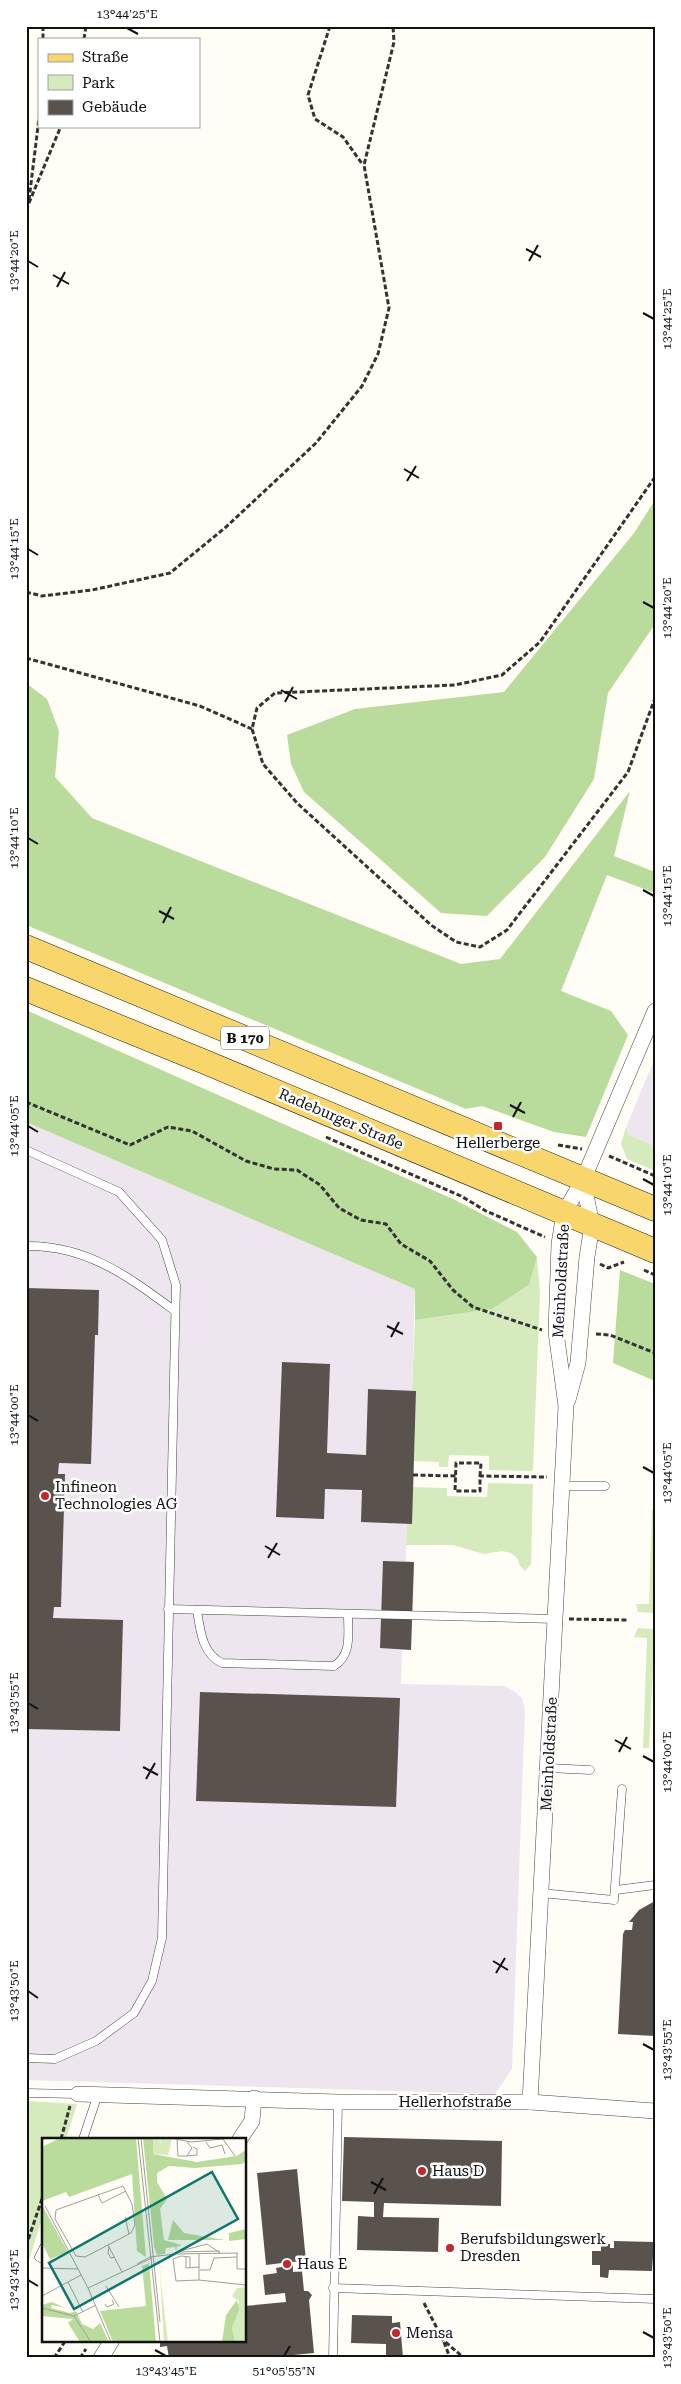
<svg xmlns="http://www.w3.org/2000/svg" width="681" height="2384" viewBox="0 0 681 2384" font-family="'Roboto Serif',serif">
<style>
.industrial{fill:#eee6ef}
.green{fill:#d5ebbd}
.forest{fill:#b9dc9c}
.building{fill:#5a524d}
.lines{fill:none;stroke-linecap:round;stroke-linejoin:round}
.lane-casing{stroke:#444;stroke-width:9}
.street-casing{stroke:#444;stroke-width:16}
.primary-casing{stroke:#222;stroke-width:25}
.path{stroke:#333;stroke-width:3;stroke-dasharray:5 2.5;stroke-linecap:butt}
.lane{stroke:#fff;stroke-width:8}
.street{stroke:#fff;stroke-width:15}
.primary{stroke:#f9d66b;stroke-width:24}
.ticks{fill:none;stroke:#111;stroke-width:2}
.poi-dot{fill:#c4262e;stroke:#fff;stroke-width:2}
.labels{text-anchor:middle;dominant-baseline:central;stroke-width:5;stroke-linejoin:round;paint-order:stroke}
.shield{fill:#fff;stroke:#585858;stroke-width:1}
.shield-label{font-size:14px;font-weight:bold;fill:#111}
.street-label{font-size:15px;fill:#111;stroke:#fff}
.poi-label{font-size:15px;fill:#111;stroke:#fff;text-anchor:start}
.inset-road{fill:none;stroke:#a09f9a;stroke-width:1}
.view{fill:#0f766e;fill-opacity:0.15;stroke:#0f766e;stroke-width:2.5}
.inset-edge{fill:none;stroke:#111;stroke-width:2.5}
.neatline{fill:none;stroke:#111;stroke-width:2}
.ticks-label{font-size:12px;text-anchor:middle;fill:#111}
</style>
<rect width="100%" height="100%" fill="#fffdf5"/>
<!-- industrial -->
<g class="industrial">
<polygon points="655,1058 655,1146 629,1135 626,1127"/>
<polygon points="26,1122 415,1289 412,1390 416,1391 414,1461 412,1524 407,1524 406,1561 414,1562 411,1650 402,1650 401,1684 504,1686 514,1691 522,1698 525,1709 512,2069 495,2094 26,2080"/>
</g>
<!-- green -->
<g class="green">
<polygon points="626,1127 629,1135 655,1146 655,1171 627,1159 621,1144"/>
<polygon points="537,1257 540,1292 533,1471 489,1470 489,1456 449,1455 448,1467 439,1467 439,1462 414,1461 416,1391 412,1390 415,1320 492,1309 529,1285"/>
<polygon points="488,1483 533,1484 531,1564 525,1571 520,1566 517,1558 511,1553 502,1551 484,1554 453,1545 406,1545 407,1524 413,1487 447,1488 447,1496 487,1497"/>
<polygon points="652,1510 655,1510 655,1613 638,1612 636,1604 649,1604"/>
<polygon points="638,1628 655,1629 649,1748 643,1748 647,1638 634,1637"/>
<polygon points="26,2101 77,2104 66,2139 44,2139 44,2212 26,2270"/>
</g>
<!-- forest -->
<g class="forest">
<polygon points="655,500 655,624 608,693 594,779 545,857 487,916 441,913 304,792 291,764 287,735 355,709 504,692 634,533"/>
<polygon points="26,683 47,699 59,731 55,777 92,818 461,964 500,959 630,791 614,856 655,872 655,893 607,875 561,991 611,1011 628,1035 586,1137 554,1132 482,1106 466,1109 26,925"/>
<polygon points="26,1010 453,1199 517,1232 537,1257 529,1285 492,1309 415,1320 415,1289 26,1122"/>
<polygon points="620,1270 655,1284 655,1381 613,1363"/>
</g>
<!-- building -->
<g class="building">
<polygon points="26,1288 99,1290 98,1335 95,1335 91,1464 59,1463 58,1474 65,1474 61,1607 54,1607 53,1618 123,1620 120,1731 26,1729"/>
<polygon points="282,1362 330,1364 327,1453 366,1455 368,1389 416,1391 412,1524 361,1522 362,1490 325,1489 324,1519 276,1517"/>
<polygon points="383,1561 414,1562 411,1650 380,1648"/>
<polygon points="200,1692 400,1698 396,1807 196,1801"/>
<polygon points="655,1901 655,2036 618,2034 623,1934 625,1930 632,1930 633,1922 629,1922 639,1910"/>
<polygon points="344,2137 502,2141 501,2206 384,2203 383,2217 439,2218 438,2252 357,2250 358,2216 374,2217 374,2202 342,2201"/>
<polygon points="297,2169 306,2261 292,2262 293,2266 293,2272 302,2271 304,2291 308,2291 312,2295 309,2300 314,2353 263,2358 169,2358 167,2346 160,2347 160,2341 245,2340 245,2306 286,2302 285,2293 265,2295 263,2275 277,2273 276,2268 282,2267 282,2263 266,2265 257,2173"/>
<polygon points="614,2241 654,2242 652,2271 609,2270 608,2278 600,2277 600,2265 592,2265 592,2251 601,2251 601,2243 610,2244 610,2248 614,2248"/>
<polygon points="352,2315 392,2316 392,2323 400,2322 403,2358 386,2358 386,2344 351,2343"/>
</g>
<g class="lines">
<defs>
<g id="lane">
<polyline points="26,1150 119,1192 162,1240 176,1285 162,1938 152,1981 134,2013 96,2041 55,2059 26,2058"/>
<path d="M26,1246C87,1245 129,1277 175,1311"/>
<polyline points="562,1486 605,1486"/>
<polyline points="168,1609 555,1619"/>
<path d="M197,1610C200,1629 202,1654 222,1663L334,1666C352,1655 348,1634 348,1615"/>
<polyline points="548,1768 590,1770"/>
<polyline points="616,1890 655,1885"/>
<polyline points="541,1893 614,1900 622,1789"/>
<polyline points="26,2093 78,2094"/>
<polyline points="83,2139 98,2094"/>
<polyline points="44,2247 39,2257 44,2260"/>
<polyline points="333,2288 655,2299"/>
<polyline points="333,2358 338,2102"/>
</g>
<g id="street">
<polyline points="568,1400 578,1363 587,1257 592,1225 583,1180"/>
<polyline points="78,2094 338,2102 530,2102 655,2111"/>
<polyline points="530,2102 566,1406 556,1332 559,1244 564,1213 583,1180 655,1011"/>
<polyline points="240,2139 252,2121 254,2098"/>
<polyline points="101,2358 112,2340"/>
</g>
<g id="primary">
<polyline points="26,947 655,1209"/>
<polyline points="26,989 205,1062 655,1251"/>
</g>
</defs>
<!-- lane casing -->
<use href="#lane" class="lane-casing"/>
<!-- street casing -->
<use href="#street" class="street-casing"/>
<!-- primary casing -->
<use href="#primary" class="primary-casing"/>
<!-- path -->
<g class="path">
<polyline points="43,26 43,39"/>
<polyline points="330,26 308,95 315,119 343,137 363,165"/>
<polyline points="84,39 86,26"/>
<polyline points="29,200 39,118"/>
<polyline points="26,210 61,126"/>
<polyline points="655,477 540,642 502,675 455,685 275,693 257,708 252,729 263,764 297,803 431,925 456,942 480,947 507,930 628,772 655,698"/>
<polyline points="26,592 42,596 92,590 170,573 226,527 316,443 362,386 378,354 389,308 364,165 394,42 393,26"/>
<polyline points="26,658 200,706 252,729"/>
<polyline points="26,1102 130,1145 168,1127 192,1131 246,1161 274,1169 297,1170 320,1185 339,1208 361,1220 386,1224 401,1244 430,1261 453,1290 473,1307 542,1330"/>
<polyline points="326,1137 461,1196 486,1211 545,1237"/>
<polyline points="558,1145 582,1149"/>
<polyline points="609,1156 655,1176"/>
<polyline points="600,1264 608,1268 624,1262"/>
<polyline points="644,1270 655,1275"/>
<polyline points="596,1334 610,1335 655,1353"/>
<polyline points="413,1475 456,1476"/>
<polyline points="480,1476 481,1463 456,1463 455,1491 480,1491 480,1476 547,1477"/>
<polyline points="569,1619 628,1620"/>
<polyline points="61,2139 70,2106"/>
<polyline points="26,2246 44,2193"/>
<polyline points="424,2303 443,2340 464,2358"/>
<polyline points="444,2342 450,2358"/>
<polyline points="54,2358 66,2340"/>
<polyline points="80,2358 86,2349"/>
</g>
<!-- lane -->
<use href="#lane" class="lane"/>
<!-- street -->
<use href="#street" class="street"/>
<!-- primary -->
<use href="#primary" class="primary"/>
</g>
<!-- ticks -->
<path class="ticks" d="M127,28L138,34M526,249L541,257M28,261L38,267M529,261L538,245M53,275L69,284M57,287L65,272M643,313L654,319M404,469L419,478M407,481L416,466M28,549L38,555M643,602L654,608M281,690L297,699M285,702L293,687M28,838L38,844M643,890L654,896M159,911L174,919M163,923L171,907M510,1105L525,1113M513,1117L521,1102M28,1126L38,1132M643,1179L654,1185M387,1326L403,1334M391,1337L399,1322M28,1415L38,1421M643,1467L654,1473M265,1546L280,1555M268,1558L277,1543M28,1703L38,1709M615,1740L631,1749M619,1752L627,1737M643,1756L654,1762M143,1767L158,1775M146,1779L155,1763M493,1961L508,1970M496,1973L505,1958M28,1991L38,1998M643,2044L654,2050M371,2182L386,2190M374,2194L383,2178M28,2280L38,2286M643,2332L654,2338M155,2350L166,2356M284,2356L290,2346"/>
<!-- markers -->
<g class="poi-dot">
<rect x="493" y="1121" width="10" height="10" rx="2.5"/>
<circle cx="45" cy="1496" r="5"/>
<circle cx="422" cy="2171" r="5"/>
<circle cx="450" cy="2248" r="5"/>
<circle cx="287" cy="2264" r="5"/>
<circle cx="396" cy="2333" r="5"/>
</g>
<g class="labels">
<!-- shield labels -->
<rect class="shield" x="221" y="1026.5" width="48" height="23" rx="4"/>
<g class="shield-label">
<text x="245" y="1038">B 170</text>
</g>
<!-- street labels -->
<g class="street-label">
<text transform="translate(341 1119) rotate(23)">Radeburger Straße</text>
<text transform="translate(561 1281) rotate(-87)">Meinholdstraße</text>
<text transform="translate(549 1754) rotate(-87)">Meinholdstraße</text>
<text x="455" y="2102">Hellerhofstraße</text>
</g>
<!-- poi labels -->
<g class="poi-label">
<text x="498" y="1143" text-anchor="middle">Hellerberge</text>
<text x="55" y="1487">Infineon<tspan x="55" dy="17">Technologies AG</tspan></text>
<text x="432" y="2171">Haus D</text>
<text x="460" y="2239">Berufsbildungswerk<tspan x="460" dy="17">Dresden</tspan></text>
<text x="297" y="2264">Haus E</text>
<text x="406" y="2333">Mensa</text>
</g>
</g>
<!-- overview -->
<g transform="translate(42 2138)">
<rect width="204" height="204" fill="#fffdf5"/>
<path d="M111,0H117L119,6L118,0L130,1L126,17L110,16ZM117,120L119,145L126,204H122ZM204,149V204H193L190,189L197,163L190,158L195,150Z" fill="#d5ebbd"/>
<path d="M18,0H94L104,119L95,113L90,36L27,59L24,54L0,63V9ZM101,0H111V16L155,24L195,18L204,12V23L200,26L153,30L127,28L115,35V44L125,61L118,71L122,102L140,107L135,109L134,113L133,109L124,110L123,116L115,117L112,108ZM0,67L26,114L8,121L0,105ZM131,82L142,95L183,102H126ZM204,91V101L187,103V95ZM107,125L114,204H71L58,173L104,168L100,128ZM195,162L197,172L190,189L193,204H180L184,177ZM10,164L23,170L10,167L9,170L28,175L34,173L40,186L51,191L58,185L67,204H38L26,185L31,181L0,178V167Z" fill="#b9dc9c"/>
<path class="inset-road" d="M96,0L118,204M99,0L118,184M128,0L149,4L181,1L193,18M135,2L136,18H145L150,10L145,4M164,4L168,10L180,7L183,16M145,18L155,17V11L151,9M56,57L60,65L84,53M3,68L46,150L69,204M83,79L87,96M66,107L43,119L34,118L13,81L14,72L81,48L90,66L93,87L89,95L66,107L80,134M67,109L66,115L69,120L73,119M135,114L165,106L178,115M136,114L178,113M195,115V131H204M144,118V130L157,129M95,126L108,119L133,116L196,115M148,130V119L139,118L131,121L134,143L157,142V116M158,132H168L172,120L195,119M0,133L1,130L36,131M157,142L204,147M26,144L41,174M64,148L77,169M46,150L110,120M0,158L39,137M63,166L65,169L72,166L70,162M0,170L32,178L54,167M32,178L49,204"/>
<path class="view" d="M170,34L196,81L32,171L7,125Z"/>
<rect width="204" height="204" class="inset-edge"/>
</g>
<!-- border -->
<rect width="681" height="2384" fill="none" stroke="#ffffff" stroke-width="55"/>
<!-- legend -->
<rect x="38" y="38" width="162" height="90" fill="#ffffff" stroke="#a0a0a0"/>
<rect x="48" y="54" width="25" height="8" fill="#f9d66b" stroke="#a0a0a0"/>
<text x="82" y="62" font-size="15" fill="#111111">Straße</text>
<rect x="48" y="75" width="25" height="15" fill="#d5ebbd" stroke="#a0a0a0"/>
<text x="82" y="88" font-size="15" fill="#111111">Park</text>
<rect x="48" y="100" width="25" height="15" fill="#5a524d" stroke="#a0a0a0"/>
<text x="82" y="112" font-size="15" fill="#111111">Gebäude</text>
<rect x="28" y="28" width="626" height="2328" class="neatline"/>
<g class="ticks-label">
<text x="127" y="18">13°44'25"E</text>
<text transform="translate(14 261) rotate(-90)" y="4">13°44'20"E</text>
<text transform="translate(667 319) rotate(-90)" y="4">13°44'25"E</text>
<text transform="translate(14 549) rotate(-90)" y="4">13°44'15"E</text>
<text transform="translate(667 608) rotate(-90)" y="4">13°44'20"E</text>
<text transform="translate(14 838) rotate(-90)" y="4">13°44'10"E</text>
<text transform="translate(667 896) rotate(-90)" y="4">13°44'15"E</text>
<text transform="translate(14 1126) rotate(-90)" y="4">13°44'05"E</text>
<text transform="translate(667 1185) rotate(-90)" y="4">13°44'10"E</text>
<text transform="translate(14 1415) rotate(-90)" y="4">13°44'00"E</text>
<text transform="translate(667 1473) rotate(-90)" y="4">13°44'05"E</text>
<text transform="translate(14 1703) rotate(-90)" y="4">13°43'55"E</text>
<text transform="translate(667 1762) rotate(-90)" y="4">13°44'00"E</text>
<text transform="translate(14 1991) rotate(-90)" y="4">13°43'50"E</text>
<text transform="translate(667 2050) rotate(-90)" y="4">13°43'55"E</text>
<text transform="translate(14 2280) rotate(-90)" y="4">13°43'45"E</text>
<text transform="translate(667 2338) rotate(-90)" y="4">13°43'50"E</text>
<text x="166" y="2375">13°43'45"E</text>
<text x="284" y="2375">51°05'55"N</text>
</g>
</svg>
